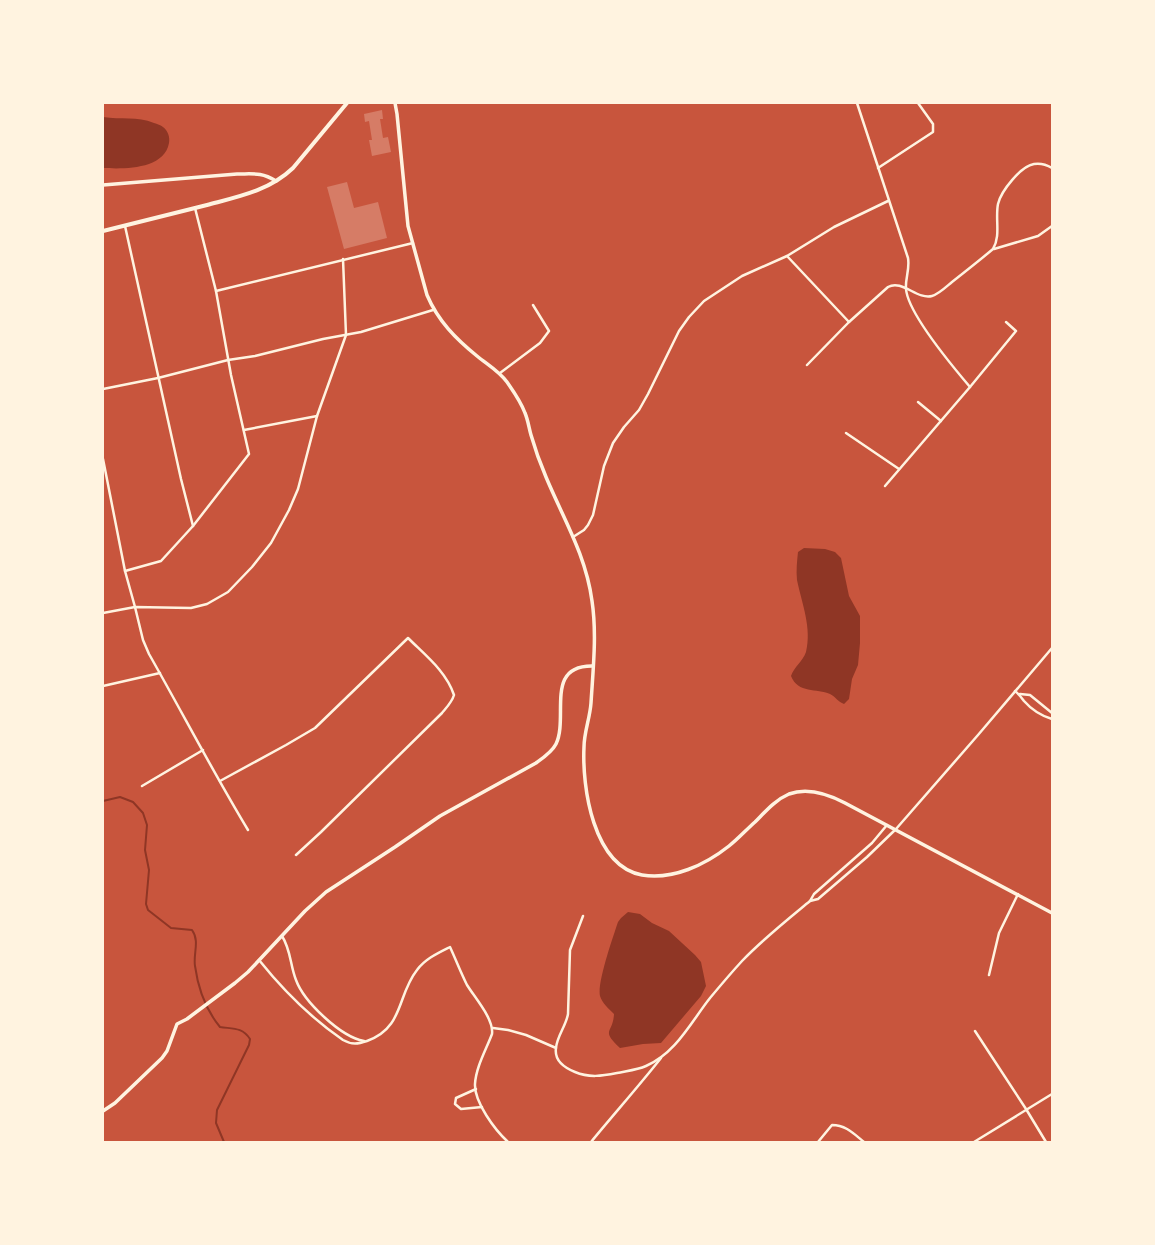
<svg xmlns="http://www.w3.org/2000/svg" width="1155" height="1245" viewBox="0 0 1155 1245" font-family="'Source Serif 4',serif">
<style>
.water{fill:#8f3625}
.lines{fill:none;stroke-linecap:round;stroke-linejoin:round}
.stream{stroke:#8f3625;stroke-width:2}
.building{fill:#d67c66}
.minor{stroke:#fff3e0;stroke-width:2.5}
.tertiary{stroke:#fff3e0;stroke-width:3.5}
.secondary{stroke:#fff3e0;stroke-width:4}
</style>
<rect width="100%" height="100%" fill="#c8553d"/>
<!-- water -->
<g class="water">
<path d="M103,117C121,120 137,116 154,123C157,124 161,125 163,127C168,131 170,137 169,143C164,170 123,169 103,168Z"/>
<path d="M804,548L825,549L835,552L841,558L849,596L860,616V643L858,665L852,679L849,699L844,704C838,702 836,697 830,694C817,688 798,694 791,676C794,667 803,661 806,652C812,628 802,604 797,580C796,571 797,561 798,552Z"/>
<path d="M628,912L640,914L652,923L669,931L695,955L701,962L706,986L701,996L661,1043L643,1044L620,1048C600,1029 613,1034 614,1014C609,1009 602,1003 600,996C597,983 613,937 618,922L621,918Z"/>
</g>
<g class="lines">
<!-- stream -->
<path class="stream" d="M103,801L120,797L133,802L143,813L147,825L145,850L149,870L146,904L148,910L171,928L192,930C200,941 193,954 195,966C198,988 206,1010 220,1027C233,1029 242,1027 250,1039L249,1045L217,1110L216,1123L224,1142"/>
</g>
<!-- building -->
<g class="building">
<polygon points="382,110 383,119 380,119 383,138 388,137 391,152 372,156 369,140 372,140 369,121 365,122 364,114"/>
<polygon points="347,182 354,208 378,202 387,238 344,249 327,187"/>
</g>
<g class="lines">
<!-- minor -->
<g class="minor">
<path d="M857,103L908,258C910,269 905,279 906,289C908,314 953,367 970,387"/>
<polyline points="878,168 933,132 933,124 918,103"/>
<polyline points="125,226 181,479 193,526"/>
<polyline points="994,249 1038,236 1052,226"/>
<polyline points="787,256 849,322"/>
<polyline points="216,291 413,243"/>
<path d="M807,365L849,322L888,287C902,279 917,300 932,296C939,294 946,287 952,282C966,271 980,260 993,249C1001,236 995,219 998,204C1001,191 1021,166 1034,164C1040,163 1047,165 1052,168"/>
<polyline points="500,373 540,343 549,331 533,305"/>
<polyline points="103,389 158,378 228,360 255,356 323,339 361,332 433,310"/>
<polyline points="918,402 941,421"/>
<polyline points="244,430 317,416"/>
<polyline points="846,433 899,469"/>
<path d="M103,459L125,571L135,607L143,640L149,654C182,712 213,772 248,830"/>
<polyline points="885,486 970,387 1016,331 1006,322"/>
<polyline points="573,537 584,530 588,525 593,515 604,466 613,443 624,427 639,410 648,394 679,331 689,317 704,301 742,276 787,256 834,227 888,201"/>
<polyline points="125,571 161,561 193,526 249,454 231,375 216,291 195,208"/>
<polyline points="103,613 135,607 191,608 207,604 228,592 252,567 271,543 289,510 298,489 317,416 346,335 343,259"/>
<polyline points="103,686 160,673"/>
<path d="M1015,691C1019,694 1021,697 1024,701C1031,709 1042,716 1052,719"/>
<polyline points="1020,694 1030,695 1052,713"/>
<path d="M220,781L286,745L315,728L408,638C425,655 446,671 454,695C452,702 447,707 442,713L321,832L296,855"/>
<polyline points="142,786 203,750"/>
<polyline points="810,901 814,894 872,843 887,825"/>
<path d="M282,936C291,950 290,965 296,980C304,1002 341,1037 364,1041"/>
<path d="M259,960C283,990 311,1018 343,1040C352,1045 358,1044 367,1041C404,1028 397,995 417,970C425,959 438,953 450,947C456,960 461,973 467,985C475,998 494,1019 492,1034C486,1050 476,1067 475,1084C474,1102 495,1130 508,1142"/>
<polyline points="989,975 999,933 1018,894"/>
<path d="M493,1028L508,1030L526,1035L556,1048C554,1061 565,1068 575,1072C589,1078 602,1076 617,1073C626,1071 637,1070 646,1066C676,1053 691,1022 710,998C720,986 731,973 742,961C763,939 787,920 810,901L818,899L867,857L896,829L978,735L1052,648"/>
<polyline points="975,1031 1026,1109 1046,1142"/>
<path d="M556,1048C557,1036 566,1026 568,1014L570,950L583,916"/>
<polyline points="476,1089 456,1098 455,1104 461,1109 482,1107"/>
<path d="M591,1142C614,1114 638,1087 661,1058"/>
<path d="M818,1142L832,1125C846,1125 854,1134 864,1142"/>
<polyline points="974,1142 1052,1094"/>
</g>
<!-- tertiary -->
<g class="tertiary">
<path d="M395,103L397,114L408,226L427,295C438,321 456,339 477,356C488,365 499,371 507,382C514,392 521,402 525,413C528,420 529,428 531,435C535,449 540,463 546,477C563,518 586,555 592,601C597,634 593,670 591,703C590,718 584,732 584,747C582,787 593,866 642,875C673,880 705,865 729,846C738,839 746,830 755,822C765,812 775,800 789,794C808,787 828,794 845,803L1052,913"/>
<path d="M103,185L237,174C254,174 261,172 276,181"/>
<path d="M103,1111L115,1103L162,1058L167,1051L177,1024L187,1019L235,983L248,972L305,911L326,892L395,847L440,816L536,763C543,758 552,752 556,744C569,717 544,665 593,666"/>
</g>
<!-- secondary -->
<path class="secondary" d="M103,231C138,222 172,214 207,205C237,197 269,191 293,168L347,103"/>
</g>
<!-- border -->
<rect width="1155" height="1245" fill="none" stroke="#fff3e0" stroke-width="208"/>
</svg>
